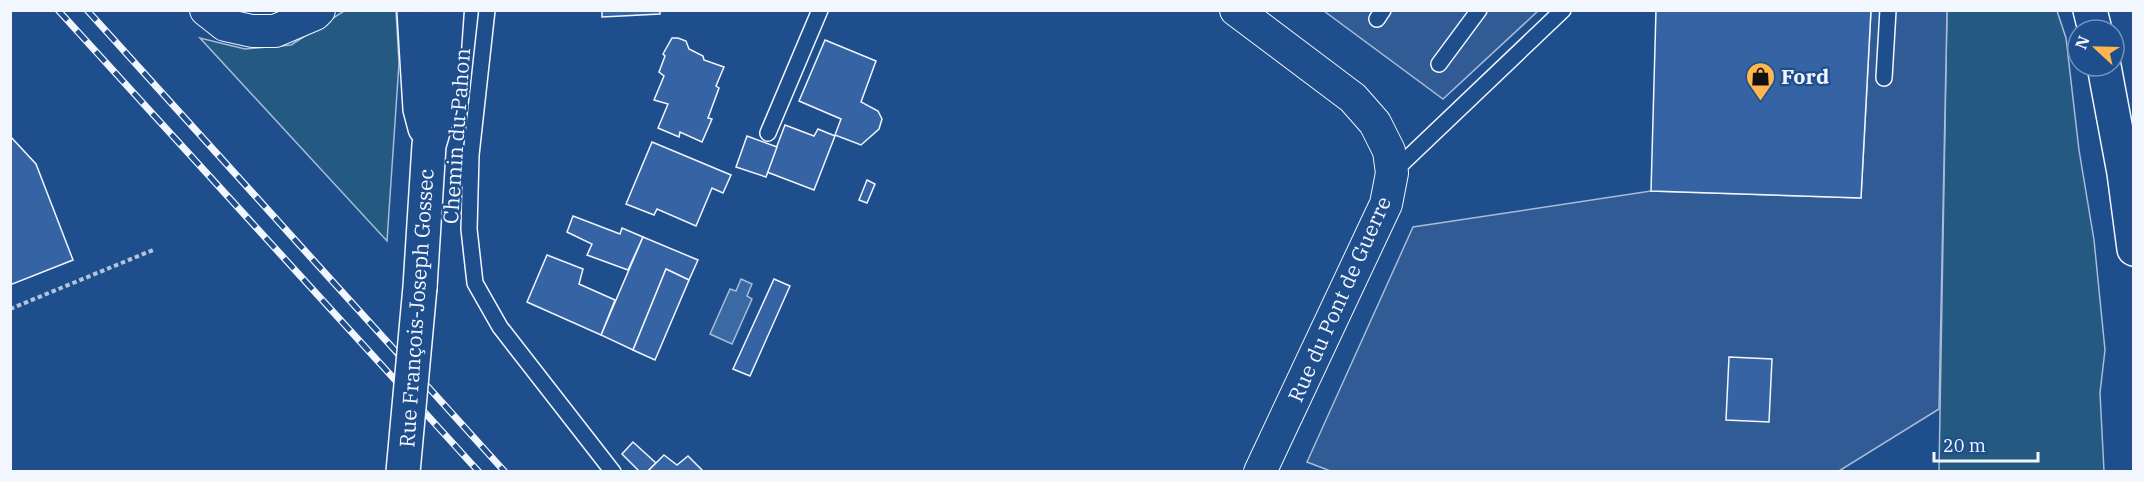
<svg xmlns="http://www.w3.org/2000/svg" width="2144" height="482" viewBox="0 0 2144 482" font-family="'IBM Plex Serif',serif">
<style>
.green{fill:#245a82;stroke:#a8bbd7;stroke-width:1.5}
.parking{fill:#305b95;stroke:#a8bbd7;stroke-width:1.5}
.water{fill:#3b69a3;stroke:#a8bbd7;stroke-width:1.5}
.building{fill:#3563a3;stroke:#f2f6ff;stroke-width:1.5}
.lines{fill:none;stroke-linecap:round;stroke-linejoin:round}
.service-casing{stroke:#f2f6ff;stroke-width:18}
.minor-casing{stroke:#f2f6ff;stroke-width:34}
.primary-casing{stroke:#f2f6ff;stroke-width:36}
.motorway-casing{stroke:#f2f6ff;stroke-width:36}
.path{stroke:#b3c4dc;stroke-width:4;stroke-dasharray:4.5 3;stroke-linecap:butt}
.service{stroke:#1f4e8c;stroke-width:15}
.minor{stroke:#1f4e8c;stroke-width:32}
.primary{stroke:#1f4e8c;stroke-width:33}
.motorway{stroke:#1f4e8c;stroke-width:33}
.rail-casing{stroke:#f2f6ff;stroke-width:7}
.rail{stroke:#1f4e8c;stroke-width:4.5;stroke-dasharray:14;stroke-linecap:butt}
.primary-bridge-casing{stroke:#f2f6ff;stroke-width:36;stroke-linecap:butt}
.primary-bridge{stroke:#1f4e8c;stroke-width:33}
.labels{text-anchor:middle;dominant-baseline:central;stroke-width:4.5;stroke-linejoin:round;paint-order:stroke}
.poi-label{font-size:21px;font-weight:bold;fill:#f2f6ff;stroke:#1f4e8c;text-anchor:start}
.street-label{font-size:21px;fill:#f2f6ff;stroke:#1f4e8c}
</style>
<rect width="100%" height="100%" fill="#1f4e8c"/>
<!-- green -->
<g class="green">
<polygon points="344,11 396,11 399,63 387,241 200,38 245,49 291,45"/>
<polygon points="1947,11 2057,11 2066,38 2079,150 2094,240 2105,350 2100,393 2104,471 1939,471"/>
</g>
<!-- parking -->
<g class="parking">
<polygon points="1324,11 1538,11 1443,99"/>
<polygon points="1871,11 1947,11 1939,409 1839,471 1333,472 1307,462 1413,227 1651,191 1861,198"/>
</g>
<!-- water -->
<polygon class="water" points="741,279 752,284 747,296 752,299 732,344 710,334 730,289 736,291"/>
<!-- building -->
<g class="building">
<polygon points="602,10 660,10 660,14 602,17"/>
<polygon points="1656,10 1871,10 1861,198 1651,191"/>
<polygon points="672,38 678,38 686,41 689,49 703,56 704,60 724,67 716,86 719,88 708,118 712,119 702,142 680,132 679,137 658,128 668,104 654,100 664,76 659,72 665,56 663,54"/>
<polygon points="825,40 876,61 861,102 878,111 882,119 879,129 861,145 835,135 841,119 799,101"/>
<polygon points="785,125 814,136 818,129 835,136 814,190 767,172"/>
<polygon points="10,136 36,164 73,260 10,285"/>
<polygon points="747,136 777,147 766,177 736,167"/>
<polygon points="652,142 731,175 723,193 712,188 696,226 657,209 654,215 626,204"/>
<polygon points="867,180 875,184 867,203 859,200"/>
<polygon points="573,216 620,234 622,228 643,237 628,270 587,255 592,244 567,232"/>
<polygon points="643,237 698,260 689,280 666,269 633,350 601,335"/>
<polygon points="547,255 583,269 579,284 615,300 601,335 527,302"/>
<polygon points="666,269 689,280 655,360 633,350"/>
<polygon points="774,279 790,286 750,376 733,369"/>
<polygon points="1729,357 1772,359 1769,422 1726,420"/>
<polygon points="633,442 656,463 647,472 640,472 622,454"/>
<polygon points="664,455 677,465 688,456 704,472 647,472"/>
</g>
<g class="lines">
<defs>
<g id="service">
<polyline points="487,10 471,155 469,229 475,283 500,327 613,472"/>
<polyline points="1377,19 1383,10"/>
<polyline points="1439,64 1479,10"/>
<polyline points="1884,78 1888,10"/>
<polyline points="768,133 820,10"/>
<polyline points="1392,173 1563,10"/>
</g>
<g id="minor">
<polyline points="206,10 225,25 252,31 275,31 315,14 319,10"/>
<polyline points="1236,10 1353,98 1375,123 1389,151 1392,173 1386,204 1260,472"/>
</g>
<g id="primary">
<polyline points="414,10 420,109 425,128"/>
<polyline points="420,287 429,145 440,108 447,10"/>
</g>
<g id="motorway">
<polyline points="2090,10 2095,30"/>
<polyline points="2104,66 2124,173 2134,249"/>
</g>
</defs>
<!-- service casing -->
<use href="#service" class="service-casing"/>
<!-- minor casing -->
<use href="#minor" class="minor-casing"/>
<!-- primary casing -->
<use href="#primary" class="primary-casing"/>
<!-- motorway casing -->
<use href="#motorway" class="motorway-casing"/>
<!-- path -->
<polyline class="path" points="10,309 153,250"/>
<!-- service -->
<use href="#service" class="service"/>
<!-- minor -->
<use href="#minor" class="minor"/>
<!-- primary -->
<use href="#primary" class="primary"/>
<!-- motorway -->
<use href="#motorway" class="motorway"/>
<defs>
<g id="rail">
<polyline points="58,10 479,472"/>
<polyline points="87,10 505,472"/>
</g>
</defs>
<!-- rail casing -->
<use href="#rail" class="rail-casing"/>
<!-- rail -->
<use href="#rail" class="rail"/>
<defs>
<polyline id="primary-bridge" points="403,472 420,287"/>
</defs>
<!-- primary-bridge casing -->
<use href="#primary-bridge" class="primary-bridge-casing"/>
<!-- primary-bridge -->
<use href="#primary-bridge" class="primary-bridge"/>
</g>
<!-- icons -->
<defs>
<symbol id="shop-pin" viewBox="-11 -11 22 30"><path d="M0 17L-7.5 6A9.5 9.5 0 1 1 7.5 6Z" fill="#ffb74d" stroke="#1f4e8c"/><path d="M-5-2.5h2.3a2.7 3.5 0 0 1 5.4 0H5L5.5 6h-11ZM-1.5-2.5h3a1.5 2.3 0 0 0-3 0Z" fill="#111"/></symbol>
</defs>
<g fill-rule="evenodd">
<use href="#shop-pin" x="1744" y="60" width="33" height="45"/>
</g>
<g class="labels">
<!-- poi labels -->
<g class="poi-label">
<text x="1781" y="76">Ford</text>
</g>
<!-- street labels -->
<g class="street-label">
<text transform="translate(456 136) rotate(-86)">Chemin du Pahon</text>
<text transform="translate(1339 299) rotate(-66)">Rue du Pont de Guerre</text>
<text transform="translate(416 308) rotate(-86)">Rue François-Joseph Gossec</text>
</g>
</g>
<!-- border -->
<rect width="2144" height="482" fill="none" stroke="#f2f6ff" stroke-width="24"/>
<!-- north arrow -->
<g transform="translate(2096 48) rotate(292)"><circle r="28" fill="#1f4e8c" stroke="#7391ba" stroke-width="1.5"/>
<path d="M0-4.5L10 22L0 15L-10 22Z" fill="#ffb74d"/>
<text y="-9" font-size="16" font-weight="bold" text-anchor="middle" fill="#f2f6ff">N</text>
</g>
<!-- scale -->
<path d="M1934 452v9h104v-9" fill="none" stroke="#f2f6ff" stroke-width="3"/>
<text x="1943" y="452" font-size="18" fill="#f2f6ff" stroke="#1f4e8c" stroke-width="4.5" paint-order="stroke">20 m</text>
</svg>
